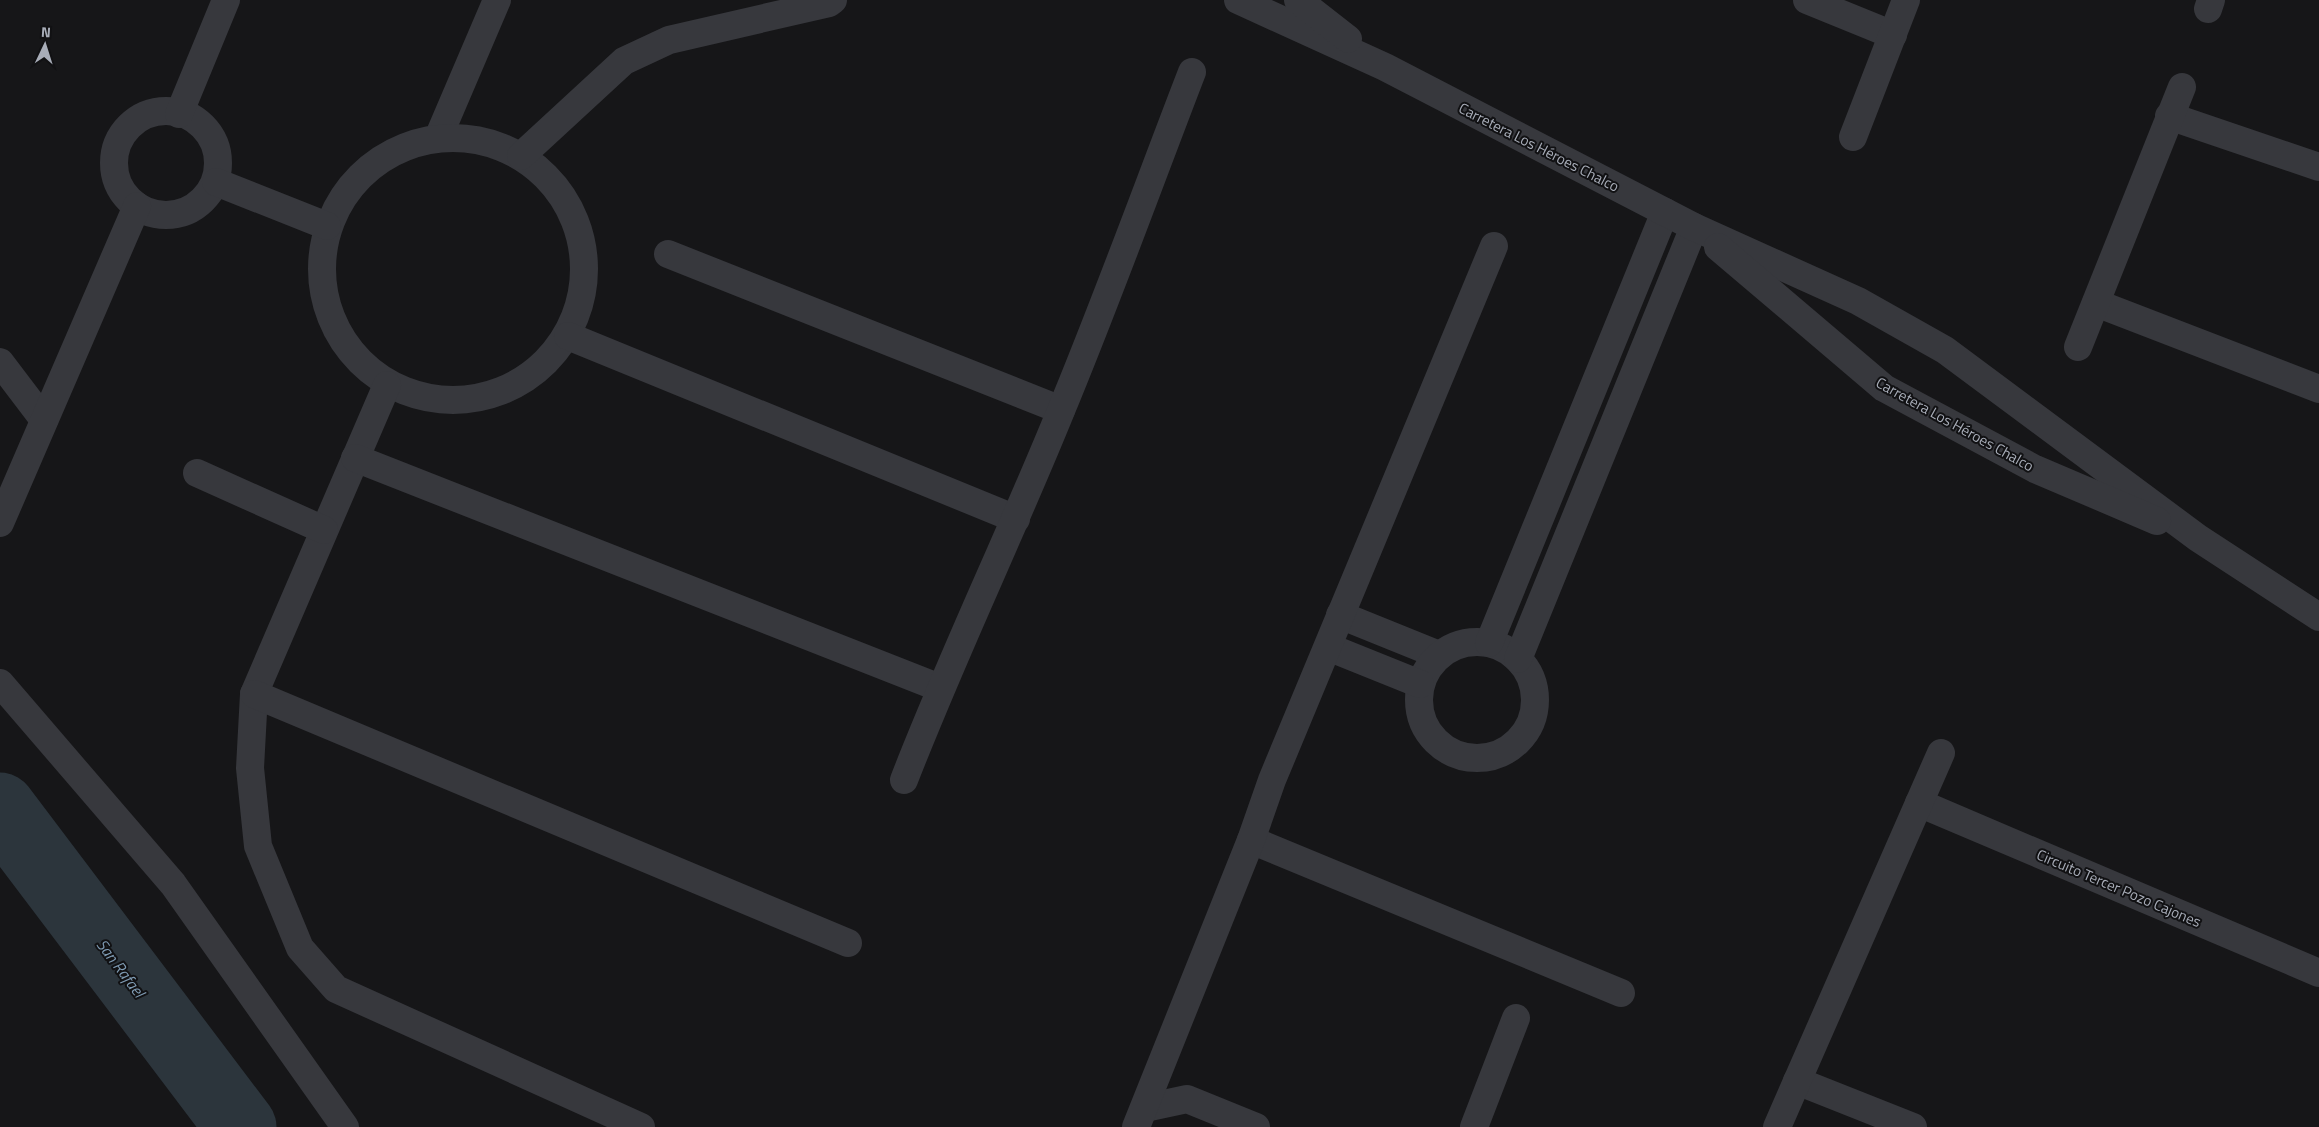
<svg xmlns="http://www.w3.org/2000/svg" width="2319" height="1127" viewBox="0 0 2319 1127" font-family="'Titillium Web',sans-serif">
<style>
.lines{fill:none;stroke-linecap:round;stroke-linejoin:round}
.river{stroke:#2c353c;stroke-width:71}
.minor{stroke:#37383d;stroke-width:28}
.tertiary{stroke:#37383d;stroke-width:28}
.labels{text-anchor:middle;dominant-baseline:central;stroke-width:4;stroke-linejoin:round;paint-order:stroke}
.street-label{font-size:15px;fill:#a8adb8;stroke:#111113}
.water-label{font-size:16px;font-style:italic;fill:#7f9bb3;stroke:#111113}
</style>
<rect width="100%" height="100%" fill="#161618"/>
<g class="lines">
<!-- river -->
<polyline class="river" points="0,808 241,1127"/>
<!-- minor -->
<g class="minor">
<polyline points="1807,0 1893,35"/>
<polyline points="2208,9 2211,0"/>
<circle cx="166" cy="163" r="52"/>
<polyline points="179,114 226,0"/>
<polyline points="2169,116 2319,167"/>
<polyline points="1853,137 1906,0"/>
<polyline points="438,138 497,0"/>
<circle cx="453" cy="269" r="131"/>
<polyline points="521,156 624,61 669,40 829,3 833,0"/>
<polyline points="216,182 327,226"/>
<polyline points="668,254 1061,410"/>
<polyline points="2096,303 2319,389"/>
<polyline points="568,336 1016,519"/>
<polyline points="2078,347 2182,87"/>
<polyline points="0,362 44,420"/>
<polyline points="387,385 254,694 250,768 258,846 300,948 336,989 641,1127"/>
<polyline points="355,458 940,688"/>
<polyline points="197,473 324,530"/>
<polyline points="0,523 137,206"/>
<polyline points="1340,615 1439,655"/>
<circle cx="1477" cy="700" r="58"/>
<polyline points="1489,643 1665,212"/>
<polyline points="1328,647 1420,684"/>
<polyline points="1518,659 1694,227"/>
<polyline points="0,683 173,884 345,1127"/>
<polyline points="254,694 848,943"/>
<path d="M904,780C952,656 1010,536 1060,413C1107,300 1148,186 1192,72"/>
<polyline points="1919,803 2319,973"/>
<polyline points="1251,840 1621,993"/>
<polyline points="1797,1081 1913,1127"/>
<polyline points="1145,1108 1187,1099 1256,1127"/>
<polyline points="1136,1127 1251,840 1272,780 1494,246"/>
<polyline points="1474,1127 1516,1018"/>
<polyline points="1777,1127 1941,753"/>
</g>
<!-- tertiary -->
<g class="tertiary">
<polyline points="1238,0 1385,67 1694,227 1858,301 1945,350 2198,538 2319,617"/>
<polyline points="1298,0 1348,39"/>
<polyline points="1718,247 1884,388 2035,469 2157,521"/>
</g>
</g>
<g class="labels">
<!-- street labels -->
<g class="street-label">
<text transform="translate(1539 147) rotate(27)">Carretera Los Héroes Chalco</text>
<text transform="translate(1955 424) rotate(29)">Carretera Los Héroes Chalco</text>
<text transform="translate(2119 888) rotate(23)">Circuito Tercer Pozo Cajones</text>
</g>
<!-- water labels -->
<g class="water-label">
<text transform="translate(121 968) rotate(53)">San Rafael</text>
</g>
</g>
<!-- north arrow -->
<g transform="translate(45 45) rotate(4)" stroke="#111113" stroke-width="4" paint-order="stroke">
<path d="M0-4L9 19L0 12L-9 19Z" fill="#a8adb8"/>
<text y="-8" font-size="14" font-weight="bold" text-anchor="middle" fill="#a8adb8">N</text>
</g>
</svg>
